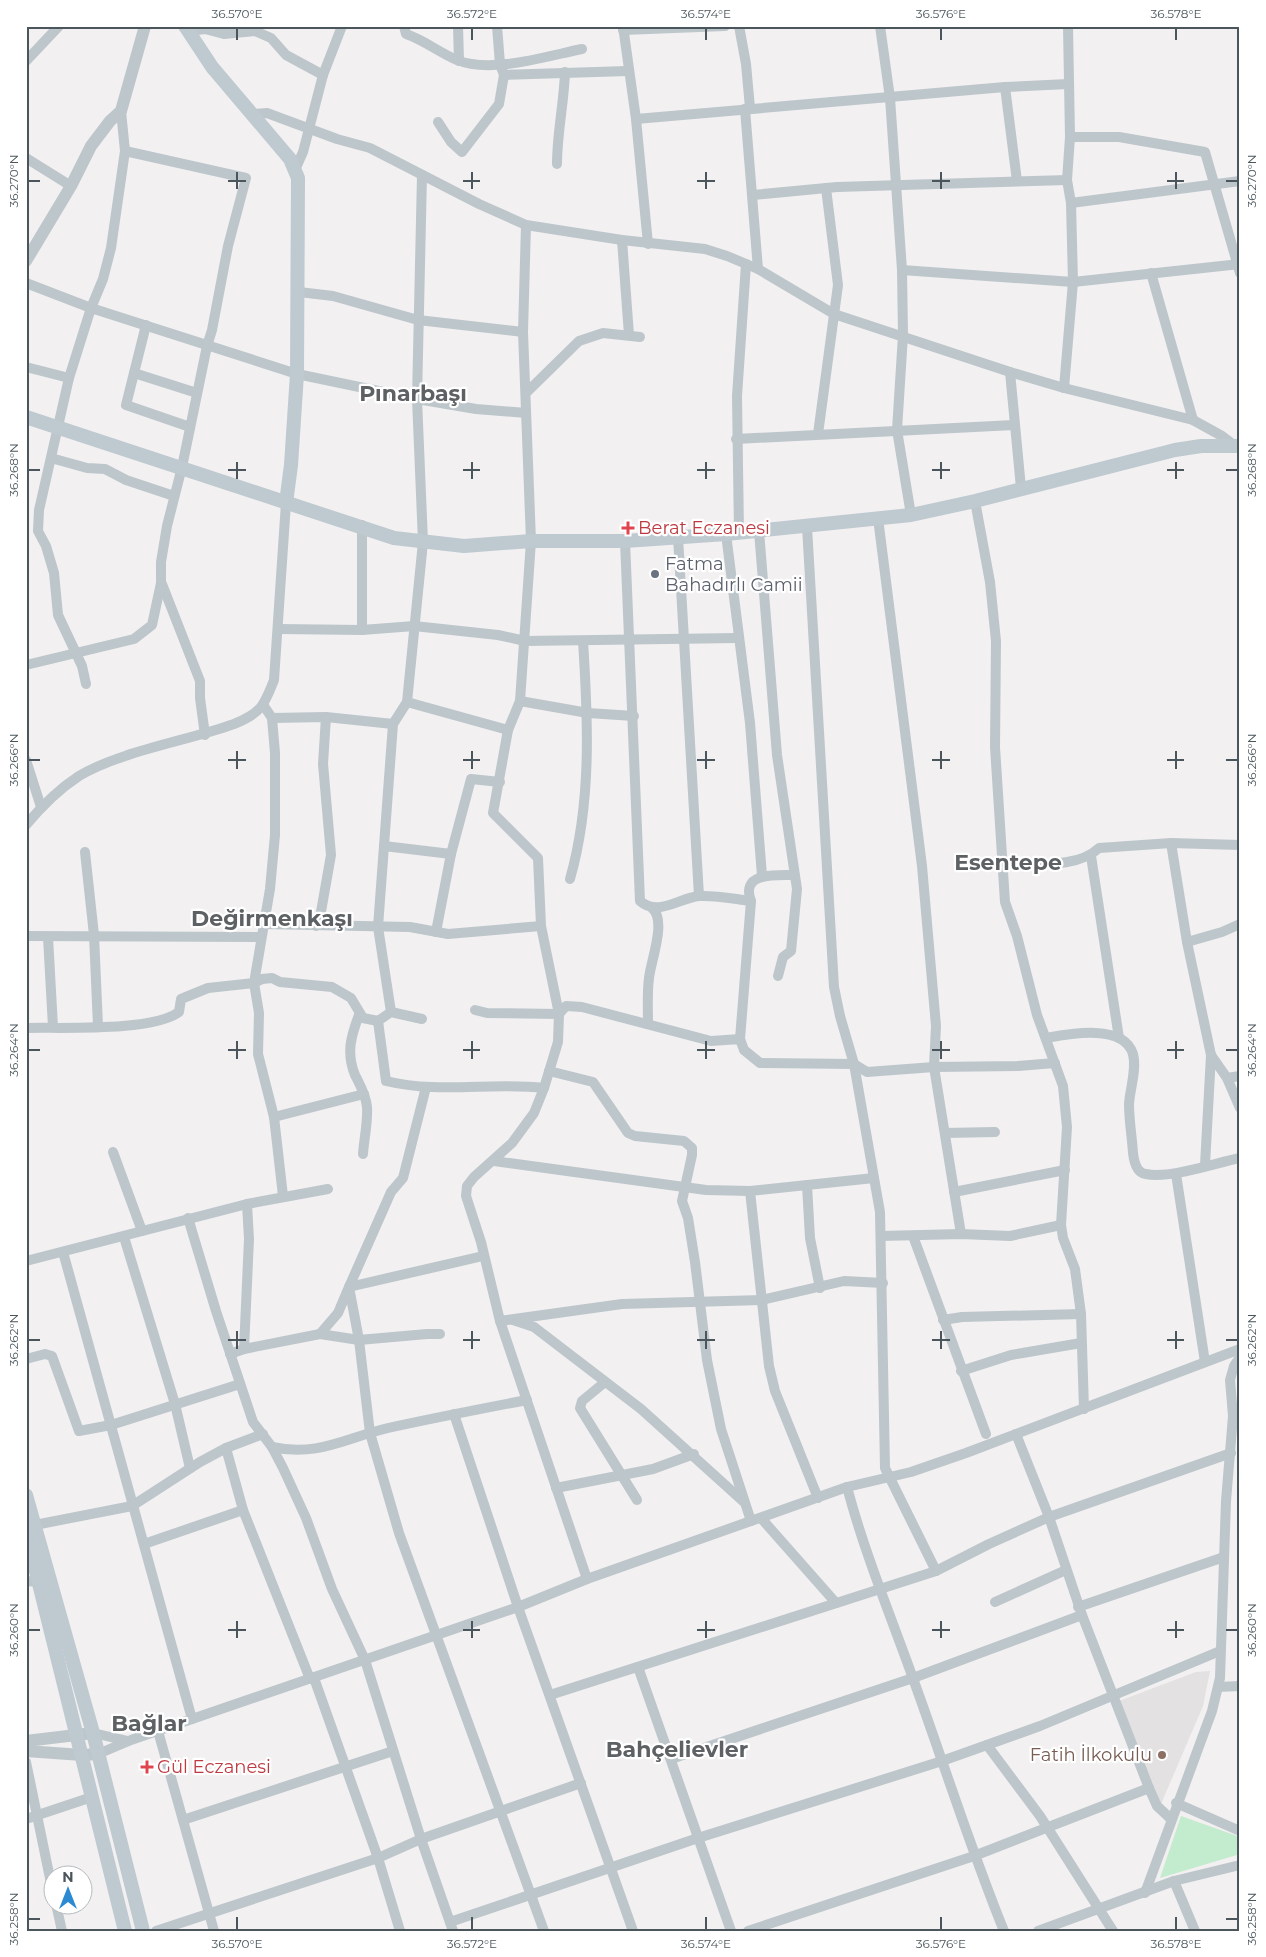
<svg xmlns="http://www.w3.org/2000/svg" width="1266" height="1957" viewBox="0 0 1266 1957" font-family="Montserrat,sans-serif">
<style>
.education{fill:#e3e1e2}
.green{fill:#c3ebcd}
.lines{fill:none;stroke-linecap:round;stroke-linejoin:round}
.minor{stroke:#bdc6cb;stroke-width:10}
.tertiary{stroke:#bdc6cb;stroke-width:12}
.secondary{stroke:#bec9d0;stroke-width:14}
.ticks{fill:none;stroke:#4a565c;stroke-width:2}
.health-dot{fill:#e0444e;stroke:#fff;stroke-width:2}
.worship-dot{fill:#6b7280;stroke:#fff;stroke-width:2}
.education-dot{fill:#8d6e63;stroke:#fff;stroke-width:2}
.labels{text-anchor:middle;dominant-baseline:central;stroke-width:4.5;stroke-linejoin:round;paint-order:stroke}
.health-label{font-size:18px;fill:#be3a42;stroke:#fff;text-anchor:start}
.worship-label{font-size:18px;fill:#5b616d;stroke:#fff;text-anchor:start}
.education-label{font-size:18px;fill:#785e54;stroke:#fff;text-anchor:end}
.district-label{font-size:22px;font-weight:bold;fill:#5d6164;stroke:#fff}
.neatline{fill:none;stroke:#4a565c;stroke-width:2}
.ticks-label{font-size:12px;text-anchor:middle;fill:#4a565c}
</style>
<rect width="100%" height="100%" fill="#f2f0f1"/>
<!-- education -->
<polygon class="education" points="1210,1671 1203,1706 1161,1804 1119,1701 1196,1672"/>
<!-- green -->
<polygon class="green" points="1181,1816 1240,1837 1240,1854 1160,1878"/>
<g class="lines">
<!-- minor -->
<g class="minor">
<path d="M404,26L406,34C424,40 440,53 457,60C491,74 547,56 582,49"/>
<polyline points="458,26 459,61"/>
<polyline points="623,26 636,119 648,244"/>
<polyline points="739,26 746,64 750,108 745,109 758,269"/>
<polyline points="880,26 890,98 902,270 903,335 897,430 911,515"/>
<polyline points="623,30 725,26"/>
<polyline points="188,31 205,29 224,34 255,31 271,38 286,55 323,75"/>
<polyline points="26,61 59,26"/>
<polyline points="504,75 628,71"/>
<polyline points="1005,87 1017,181"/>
<polyline points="253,114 267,113 337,139 370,148 479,204 526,225 622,240 705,249 727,256 758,269 834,314 1010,372 1064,388 1193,420 1222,436 1234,445"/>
<polyline points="636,119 1005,87 1068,84"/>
<polyline points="438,122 451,142 462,152 499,104 504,75 500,64 497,26"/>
<polyline points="1070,137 1119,137 1205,152 1240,273"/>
<polyline points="26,158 71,186"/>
<path d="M557,164C557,133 564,103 565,72"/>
<polyline points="295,170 303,152 323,75 342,26"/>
<polyline points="753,195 837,187 1067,180"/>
<polyline points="1071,203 1240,181"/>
<polyline points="622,240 629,335"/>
<polyline points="902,270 1073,282 1240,264"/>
<polyline points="1151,273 1193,420"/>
<polyline points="26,283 91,308 297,374 417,399 476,409 526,413"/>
<polyline points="299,292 333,296 418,320 523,332"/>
<polyline points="146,325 126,405 190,427"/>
<polyline points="26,367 69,378"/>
<polyline points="1010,372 1021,488"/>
<polyline points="134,373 197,393"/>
<polyline points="1064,388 1073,282 1071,203 1067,180 1070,137 1068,26"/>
<polyline points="527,392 579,341 603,333 640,337"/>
<polyline points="818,434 838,285 826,188"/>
<polyline points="736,439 1014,425"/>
<polyline points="51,458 87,468 105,469 126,480 174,496"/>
<polyline points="975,501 990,582 996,641 995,747 1005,902 1017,936 1037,1015 1063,1086 1067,1127 1061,1225 1063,1238 1075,1269 1081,1314 1084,1409"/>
<polyline points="878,518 922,866 936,1026 934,1067 961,1234"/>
<polyline points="362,525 362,630"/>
<polyline points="807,527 834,987 840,1016 854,1064 880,1212 885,1468 936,1571"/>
<polyline points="759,531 777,755 797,889 791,951 783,957 778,976"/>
<polyline points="739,533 737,396 746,264"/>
<polyline points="726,534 750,723 762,876"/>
<polyline points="678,537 699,896"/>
<path d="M625,541L640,901C658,917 679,898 699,896C716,895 734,899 751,901"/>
<polyline points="162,584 200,681 200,698 205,735"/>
<polyline points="279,629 362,630 414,626 498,635 525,641 738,638"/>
<polyline points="26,665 134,639 152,625 161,583 161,562 167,526 182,467 207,346 212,330 228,246 246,178 125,151"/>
<polyline points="86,684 82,666 58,615 54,573 46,546 38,531 39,510 69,378 91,308 103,279 111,248 125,151 121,111"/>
<polyline points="520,701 588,713 634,716"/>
<polyline points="407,702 508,730 520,701 531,541 523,332 526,225"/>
<polyline points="264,706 272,718 275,753 275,835 270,889 254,983 259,1013 258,1054 274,1117 283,1196"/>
<polyline points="272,718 326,717 393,724 407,702 423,542 417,399 422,175"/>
<polyline points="508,730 493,813 538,858 541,926 559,1014 558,1042 544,1088 534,1113 512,1143 474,1177 467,1186 466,1196 481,1242 500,1321 587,1579"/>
<polyline points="26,760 41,807"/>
<path d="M26,825C41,807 59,789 79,776C121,751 187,741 234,724C261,713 264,706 274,680L286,503"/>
<polyline points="1171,843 1187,942 1211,1055 1205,1165"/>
<polyline points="384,846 451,854"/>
<polyline points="85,852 94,935 98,1026"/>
<polyline points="1091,856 1119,1038"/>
<path d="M1002,864C1032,862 1076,870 1099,848L1171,843L1240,845"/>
<path d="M570,879C592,802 588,719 583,641"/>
<polyline points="264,924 410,927 448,934 541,926"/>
<polyline points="316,926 319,923 331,855 323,764 326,717"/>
<polyline points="436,932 451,854 471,779 500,782"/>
<polyline points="26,936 261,937"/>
<polyline points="48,937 53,1027"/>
<polyline points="1187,942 1222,932 1240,924"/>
<polyline points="475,1010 487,1013 559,1014 566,1006 582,1007 711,1041 740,1039 744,1050 760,1063 854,1064 867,1072 934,1067 1018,1066 1055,1063"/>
<polyline points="391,1012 378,927 393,724"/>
<path d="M359,1015C351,1036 346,1053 355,1075C360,1085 366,1095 367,1107C368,1122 364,1139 363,1154"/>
<path d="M378,1021L386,1081C439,1094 490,1082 544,1088"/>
<path d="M648,1024C648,1009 647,993 649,978C651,960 667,920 652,908"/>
<path d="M26,1028C62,1027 152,1032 179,1012L181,999L208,988L254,983L262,979L272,978L280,982L332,987L351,998L363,1018L378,1021L391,1012L422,1019"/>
<path d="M1046,1038C1068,1034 1124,1023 1133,1054C1137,1070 1130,1088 1129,1104C1129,1120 1132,1137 1133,1153C1134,1162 1137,1173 1146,1174C1170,1179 1215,1163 1240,1158"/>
<path d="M740,1039L751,901C740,872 776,875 794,875"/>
<polyline points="1211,1055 1227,1078 1240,1108"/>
<polyline points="549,1071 593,1082 628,1133 635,1136 684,1141 692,1148 692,1155 682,1201 688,1218 695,1262 707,1360 721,1429 751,1521"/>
<polyline points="1227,1078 1240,1076"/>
<polyline points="426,1087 403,1178 391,1192 349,1287 359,1340 370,1433 399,1533 544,1931"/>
<polyline points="274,1117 364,1094"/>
<polyline points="945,1133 995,1132"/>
<polyline points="113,1152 142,1231"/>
<polyline points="494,1161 706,1190 750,1191 874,1178"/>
<polyline points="1176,1174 1205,1362"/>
<polyline points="807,1185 810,1238 820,1288"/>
<polyline points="750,1191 769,1366 775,1391 818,1498"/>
<polyline points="954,1192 1065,1170"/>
<polyline points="188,1218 216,1311 253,1422 272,1447 283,1468 306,1518 332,1589 365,1660 421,1839 453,1931"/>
<polyline points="881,1236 961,1234 1010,1236 1061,1225"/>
<polyline points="913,1236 986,1434"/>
<polyline points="124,1237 175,1404 190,1468"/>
<polyline points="63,1252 192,1719"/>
<polyline points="26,1261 247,1204 328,1189"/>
<polyline points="513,1320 534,1327 641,1409 744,1502"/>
<polyline points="943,1320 962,1317 1081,1314"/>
<polyline points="500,1321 622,1304 762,1300 844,1281 883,1283"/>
<polyline points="320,1334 338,1313 349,1287 483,1256"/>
<polyline points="244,1349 249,1239 247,1204"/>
<polyline points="230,1354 244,1349 320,1334 359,1340 427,1334 440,1334"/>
<polyline points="26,1359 45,1354 52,1356 79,1431 111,1425 240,1384"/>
<polyline points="961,1371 1011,1355 1081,1343"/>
<polyline points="605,1382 582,1401 580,1408 637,1500"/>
<polyline points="454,1414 518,1607 633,1931"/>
<polyline points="1016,1434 1049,1517 1082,1615 1149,1788 1157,1806 1171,1819"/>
<path d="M272,1447C318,1457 345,1438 388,1428C434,1418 480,1409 527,1400"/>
<polyline points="226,1448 243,1510 310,1679"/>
<path d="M847,1487C865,1555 892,1619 915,1684C945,1767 971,1850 1004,1931"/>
<polyline points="556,1488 653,1469 694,1454"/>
<polyline points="761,1518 836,1603"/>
<polyline points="35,1525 132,1506 200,1462 226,1448 263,1434"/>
<polyline points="144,1544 243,1510"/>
<polyline points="26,1581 40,1582"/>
<polyline points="995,1602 1066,1570"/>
<polyline points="1078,1607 1224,1557"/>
<polyline points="638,1667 731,1931"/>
<polyline points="314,1678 378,1858 400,1931"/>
<polyline points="1218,1687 1240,1686"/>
<polyline points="550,1695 936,1571 989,1544 1049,1517 1231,1453"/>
<polyline points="158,1731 214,1931"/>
<polyline points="93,1733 128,1741"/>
<polyline points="987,1745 1040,1816 1113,1931"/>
<polyline points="98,1754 131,1740 518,1607 587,1579 847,1487 911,1472 966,1453 1240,1349"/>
<polyline points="671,1759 913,1678 1082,1615"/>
<polyline points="26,1762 52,1888"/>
<polyline points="1176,1803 1240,1831"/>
<polyline points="26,1819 92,1797"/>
<polyline points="183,1820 393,1751"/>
<polyline points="1174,1881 1195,1931"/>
<polyline points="1145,1893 1212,1711 1220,1678 1226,1501 1233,1416 1230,1380 1234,1366 1240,1357"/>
<polyline points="56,1904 62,1931"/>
<polyline points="450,1922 698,1838 942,1761 1040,1726 1220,1651"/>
<polyline points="156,1931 378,1858 421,1839 581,1783"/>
<polyline points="748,1931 974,1856 1149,1788"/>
<polyline points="1038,1931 1174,1881 1240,1865"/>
</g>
<!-- tertiary -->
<g class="tertiary">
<polyline points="26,261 71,186 91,146 110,121 121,111 145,26"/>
<polyline points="26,1741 93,1733"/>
<polyline points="26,1751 82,1755 98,1754"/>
</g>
<!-- secondary -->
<g class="secondary">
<polyline points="185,26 212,67 290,159 298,178 297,374 291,465 286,503"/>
<polyline points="26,417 394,538 464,546 531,541 625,541 726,534 911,515 975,501 1175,450 1201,446 1240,446"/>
<polyline points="26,1495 93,1733 143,1931"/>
<polyline points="26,1531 125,1931"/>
</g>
</g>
<!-- ticks -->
<path class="ticks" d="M237,28V40M472,28V40M706,28V40M941,28V40M1176,28V40M237,172V189M472,172V189M706,172V189M941,172V189M1176,172V189M28,181H40M228,181H246M463,181H480M697,181H715M932,181H950M1167,181H1184M1226,181H1238M237,462V479M472,462V479M706,462V479M941,462V479M1176,462V479M28,470H40M228,470H246M463,470H480M697,470H715M932,470H950M1167,470H1184M1226,470H1238M237,751V769M472,751V769M706,751V769M941,751V769M1176,751V769M28,760H40M228,760H246M463,760H480M697,760H715M932,760H950M1167,760H1184M1226,760H1238M237,1041V1059M472,1041V1059M706,1041V1059M941,1041V1059M1176,1041V1059M28,1050H40M228,1050H246M463,1050H480M697,1050H715M932,1050H950M1167,1050H1184M1226,1050H1238M237,1331V1349M472,1331V1349M706,1331V1349M941,1331V1349M1176,1331V1349M28,1340H40M228,1340H246M463,1340H480M697,1340H715M932,1340H950M1167,1340H1184M1226,1340H1238M237,1621V1638M472,1621V1638M706,1621V1638M941,1621V1638M1176,1621V1638M28,1630H40M228,1630H246M463,1630H480M697,1630H715M932,1630H950M1167,1630H1184M1226,1630H1238M237,1917V1930M472,1917V1930M706,1917V1930M941,1917V1930M1176,1917V1930M28,1919H40M1226,1919H1238"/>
<!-- markers -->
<g class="health-dot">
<path d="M625.5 520.5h5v5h5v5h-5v5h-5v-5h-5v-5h5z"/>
<path d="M144.5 1759.5h5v5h5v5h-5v5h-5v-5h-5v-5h5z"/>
</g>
<circle class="worship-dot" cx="655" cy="574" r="5"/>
<circle class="education-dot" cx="1162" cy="1755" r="5"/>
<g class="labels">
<!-- health labels -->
<g class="health-label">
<text x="638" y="528">Berat Eczanesi</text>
<text x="157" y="1767">Gül Eczanesi</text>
</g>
<!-- worship labels -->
<g class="worship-label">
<text x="665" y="564">Fatma<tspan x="665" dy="21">Bahadırlı Camii</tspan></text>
</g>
<!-- education labels -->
<g class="education-label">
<text x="1152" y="1755">Fatih İlkokulu</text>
</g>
<!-- district labels -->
<g class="district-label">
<text x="413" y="393">Pınarbaşı</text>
<text x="1008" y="862">Esentepe</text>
<text x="272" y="918">Değirmenkaşı</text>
<text x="149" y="1723">Bağlar</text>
<text x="677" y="1749">Bahçelievler</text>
</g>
</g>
<!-- border -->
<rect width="1266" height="1957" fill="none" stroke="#ffffff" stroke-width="55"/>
<!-- north arrow -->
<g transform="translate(68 1890)"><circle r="24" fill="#ffffff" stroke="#b7bbbe"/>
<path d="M0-4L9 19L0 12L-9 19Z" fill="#2b8ad2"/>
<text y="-8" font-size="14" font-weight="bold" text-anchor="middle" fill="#4a565c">N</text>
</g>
<rect x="28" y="28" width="1210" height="1902" class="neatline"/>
<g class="ticks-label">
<text x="237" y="18">36.570°E</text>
<text x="472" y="18">36.572°E</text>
<text x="706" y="18">36.574°E</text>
<text x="941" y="18">36.576°E</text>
<text x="1176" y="18">36.578°E</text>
<text transform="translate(14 181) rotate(-90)" y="4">36.270°N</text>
<text transform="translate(1252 181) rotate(-90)" y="4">36.270°N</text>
<text transform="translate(14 470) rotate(-90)" y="4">36.268°N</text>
<text transform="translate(1252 470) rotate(-90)" y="4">36.268°N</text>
<text transform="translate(14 760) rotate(-90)" y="4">36.266°N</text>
<text transform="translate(1252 760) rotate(-90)" y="4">36.266°N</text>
<text transform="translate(14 1050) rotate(-90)" y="4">36.264°N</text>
<text transform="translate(1252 1050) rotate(-90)" y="4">36.264°N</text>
<text transform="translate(14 1340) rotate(-90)" y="4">36.262°N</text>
<text transform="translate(1252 1340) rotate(-90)" y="4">36.262°N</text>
<text transform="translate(14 1630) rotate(-90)" y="4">36.260°N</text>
<text transform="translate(1252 1630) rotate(-90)" y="4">36.260°N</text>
<text transform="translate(14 1919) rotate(-90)" y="4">36.258°N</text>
<text transform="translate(1252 1919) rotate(-90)" y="4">36.258°N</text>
<text x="237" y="1948">36.570°E</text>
<text x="472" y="1948">36.572°E</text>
<text x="706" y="1948">36.574°E</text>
<text x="941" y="1948">36.576°E</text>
<text x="1176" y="1948">36.578°E</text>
</g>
</svg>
